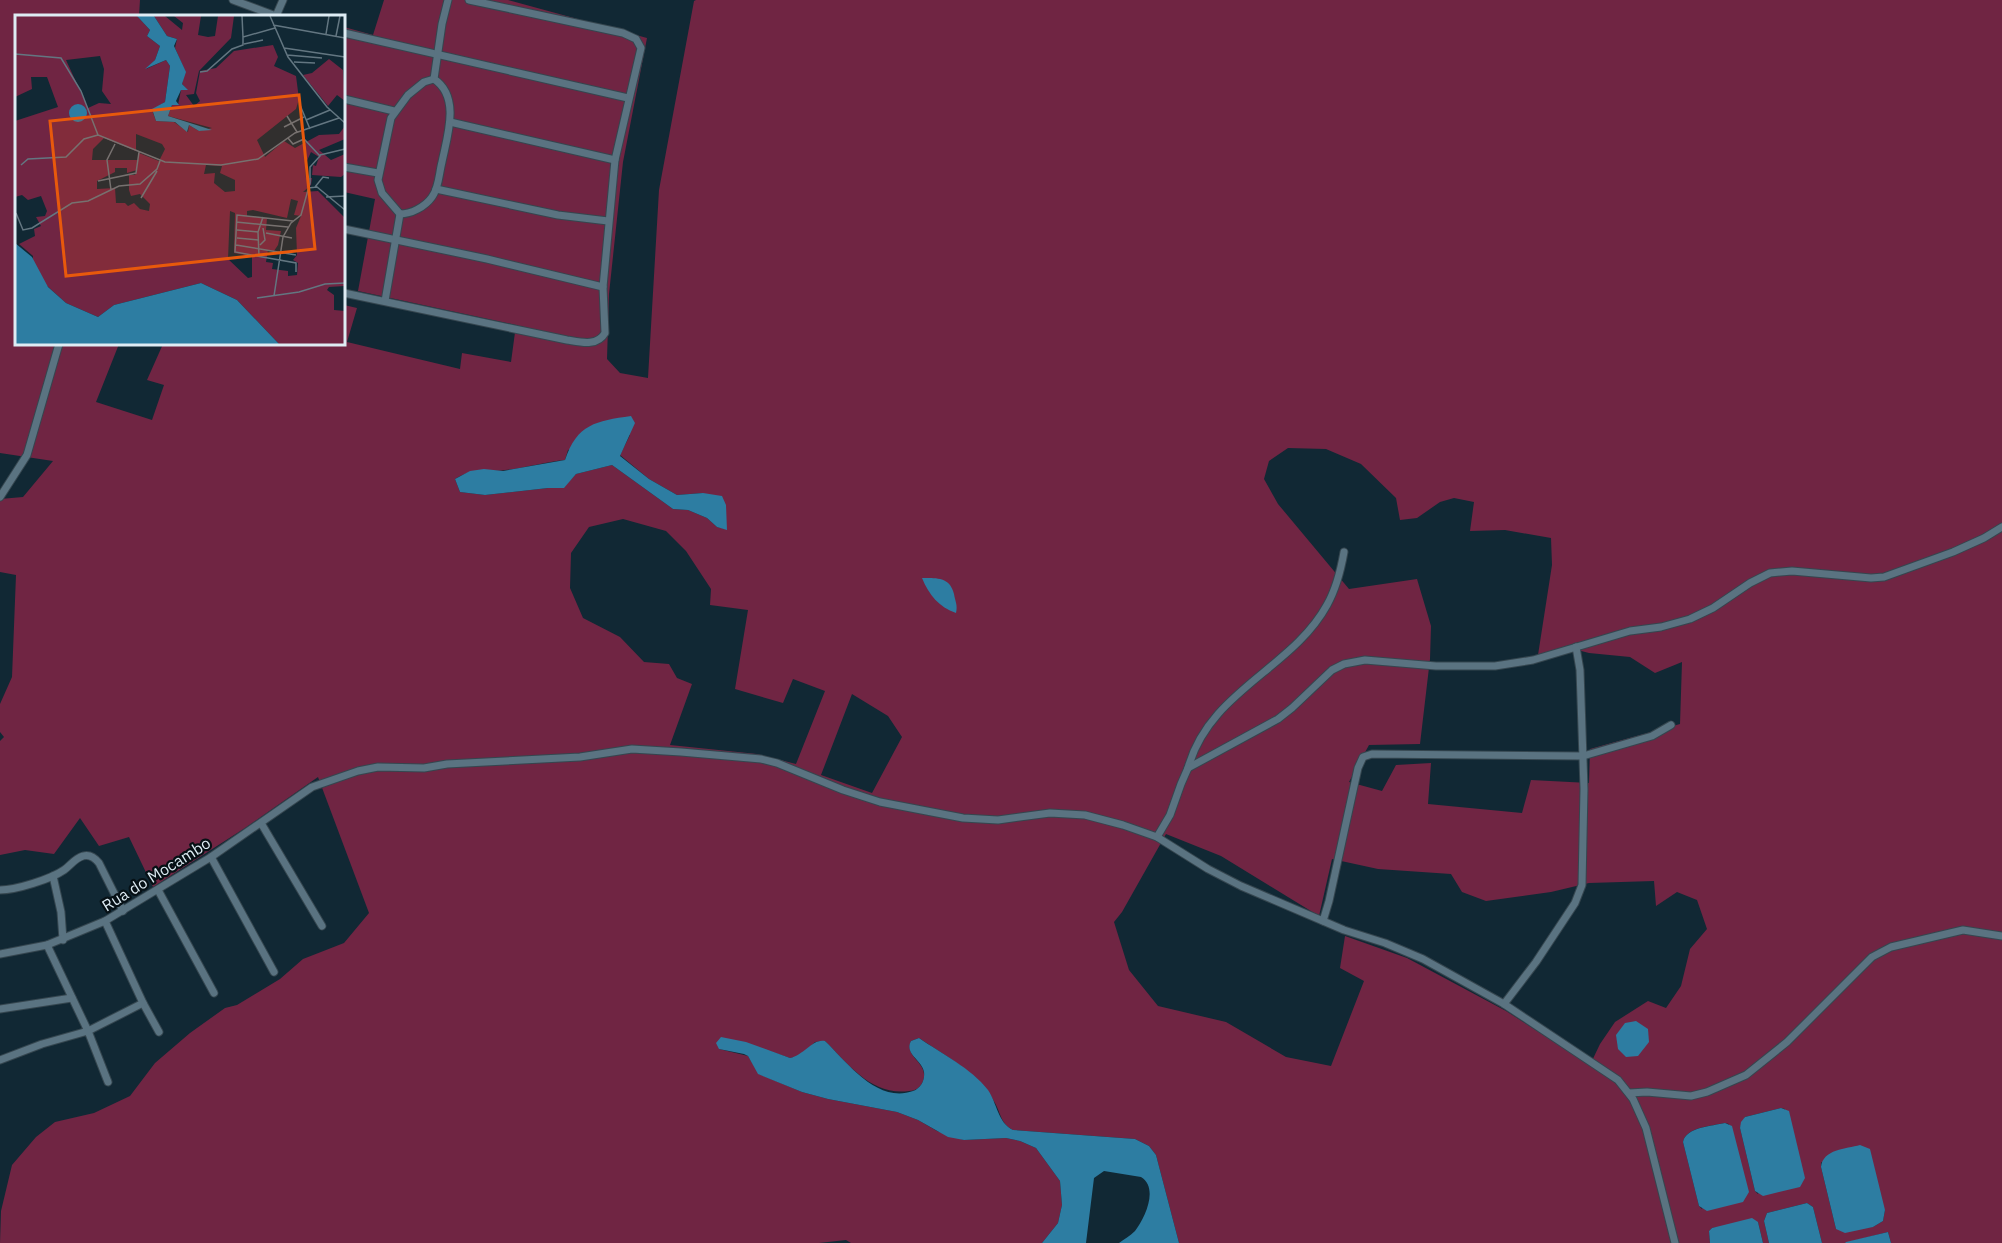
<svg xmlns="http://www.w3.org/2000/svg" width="2002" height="1243" viewBox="0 0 2002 1243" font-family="'IBM Plex Sans',sans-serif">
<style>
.green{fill:#702543;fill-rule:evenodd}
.water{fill:#2d7da2}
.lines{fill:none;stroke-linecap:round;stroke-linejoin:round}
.street-casing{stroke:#35464f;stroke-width:9}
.street{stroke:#5a7381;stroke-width:7}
.labels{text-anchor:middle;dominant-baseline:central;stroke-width:4.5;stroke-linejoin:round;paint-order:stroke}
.street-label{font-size:16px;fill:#deecf4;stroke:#061015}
.inset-road{fill:none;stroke:#637681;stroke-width:1.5}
.view{fill:#e8590c;fill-opacity:0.15;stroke:#e8590c;stroke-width:3}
.inset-edge{fill:none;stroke:#deecf4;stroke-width:3}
</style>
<rect width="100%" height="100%" fill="#112834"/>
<!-- green -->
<path class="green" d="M0,0H140L139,16H16V344H119L96,402L152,420L164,385L147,380L163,344H344V305L357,308L347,342L460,369L462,353L511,362L516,325L358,291L375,199L344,192V27L373,35L384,0H508L647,38L623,162L609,294L607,359L620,373L648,378L659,190L694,1L696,0H2002V1243H1891L1888,1232L1845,1243H1822L1813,1207L1807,1203L1767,1213L1764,1221L1769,1243H1763L1758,1222L1712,1228L1709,1231L1710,1243H1179L1156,1155L1149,1146L1135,1139L1013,1130C1001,1124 1001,1114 995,1103C979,1073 947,1057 919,1038L911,1041C904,1056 926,1062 924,1077C923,1085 917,1091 909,1091C872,1096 849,1065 825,1041L815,1042L806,1051L797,1057L790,1058L769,1051L719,1049L748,1056L759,1074L802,1092L828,1099L897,1112L918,1120L937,1131L964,1140L1006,1138L1020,1141L1036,1148L1060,1181L1062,1205L1058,1223L1042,1243H851L846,1240L819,1243H0L1,1211L12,1165L36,1137L55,1122L94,1113L130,1096L155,1063L190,1033L225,1008L237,1005L280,979L303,959L344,943L369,913L318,777L245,828L153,887L129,837L99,846L80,818L54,854L25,850L0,855V741L4,737L0,732V704L12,677L16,575L0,572V499L23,497L53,461L0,453ZM630,435L620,455L649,479L677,495L703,493L727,529L717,527L707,518L688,510L673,509L612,465L576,474L563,488H548L485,495L460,492L455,479C476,466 483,473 505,470C525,468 545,462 565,460L568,450ZM1288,448L1326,449L1361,464L1396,498L1400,520L1417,518L1440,502L1454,498L1474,502L1470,531L1505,530L1551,538L1552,565L1538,655L1566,647L1589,653L1630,657L1655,673L1682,662L1680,724L1590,749L1589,783L1531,780L1522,813L1428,804L1431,763L1396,765L1382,791L1349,782L1369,745L1420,744L1430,659L1431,626L1417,579L1349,589L1278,504L1264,479L1269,461ZM623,519L666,531L686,551L711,589L710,605L748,610L735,689L783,703L793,679L825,691L796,764L757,754L670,745L692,684L677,678L669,664L644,662L620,637L583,618L570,588L571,553L589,527ZM852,694L888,716L902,737L872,793L821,775ZM1166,834L1221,856L1319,916L1332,859L1378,869L1451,874L1462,892L1486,901L1551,892L1589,883L1654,881L1656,906L1677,892L1697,900L1707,929L1690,949L1681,986L1666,1008L1648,1001L1615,1022L1600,1044L1590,1065L1506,1011L1407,958L1345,936L1340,968L1364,981L1331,1066L1286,1057L1226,1022L1158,1006L1129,970L1114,922L1122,912ZM1781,1108L1785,1109L1758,1194L1755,1191L1740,1128L1745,1117ZM1725,1123L1729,1124L1702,1209L1699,1206L1683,1142C1686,1127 1711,1126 1725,1123ZM1821,1162L1885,1210L1883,1221L1873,1227L1836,1229L1821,1167Z"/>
<!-- water -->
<g class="water">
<path d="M631,416L635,423L620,456L649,479L677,495L703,493L722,496L726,505L727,530L717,527L707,518L688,510L673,509L612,465L576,474L564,488H548L485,495L460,492L455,479L470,471L484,469L503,471L565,460C577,424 596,421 631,416Z"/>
<path d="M922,578C937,578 950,577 954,594C955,601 958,605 956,613C939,607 929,595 922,578Z"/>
<polygon points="1636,1021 1648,1029 1649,1042 1638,1056 1626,1057 1618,1049 1616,1035 1625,1023"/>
<path d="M721,1037L746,1042L790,1058C804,1055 813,1038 825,1041C847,1062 877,1104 913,1091C921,1088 925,1080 924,1072C922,1060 904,1054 911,1041L919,1038C942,1054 971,1068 988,1090C997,1103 998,1123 1013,1130L1135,1139L1149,1146L1156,1155L1179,1243H1119C1124,1239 1130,1236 1135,1231C1145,1218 1159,1188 1141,1177L1104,1171L1094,1178L1086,1243H1042L1058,1223L1062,1205L1060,1181L1036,1148L1020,1141L1006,1138L964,1140L948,1137L918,1120L897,1112L828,1099L802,1092L758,1074L748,1056L744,1054L719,1049L716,1043Z"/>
<polygon points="1781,1108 1789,1111 1805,1178 1800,1187 1763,1196 1755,1191 1740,1128 1741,1122 1745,1117"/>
<path d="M1725,1123L1732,1126L1749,1192L1743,1202L1707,1211L1699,1206L1683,1142C1686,1127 1712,1126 1725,1123Z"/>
<path d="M1860,1145L1870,1149L1885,1210L1883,1221L1873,1227L1845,1233L1836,1229L1821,1167C1823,1149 1846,1149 1860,1145Z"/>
<polygon points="1807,1203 1813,1207 1822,1243 1769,1243 1764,1221 1767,1213"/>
<polygon points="1752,1218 1758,1222 1763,1243 1710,1243 1709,1231 1712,1228"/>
<polygon points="1888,1232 1891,1243 1845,1243 1846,1242"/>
</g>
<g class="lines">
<defs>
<g id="street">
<polyline points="233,0 276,16"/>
<polyline points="276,16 283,0"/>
<polyline points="344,33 628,98"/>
<polyline points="344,99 394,111"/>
<polyline points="450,122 615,160"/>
<polyline points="344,167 378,173"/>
<polyline points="436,189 558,215 608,221"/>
<polyline points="400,214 382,193 378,180 391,118 408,95 424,82 434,79"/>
<polyline points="344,229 487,259 603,287"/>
<path d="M344,293L567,340C580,342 597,347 605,333L603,287L615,160L641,48L636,39L623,33L469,0"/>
<path d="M385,301L400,214C411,214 425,207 432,197C439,188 439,173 442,162C447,137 461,97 434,79L442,24L448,0"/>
<polyline points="0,497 27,455 59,344"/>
<path d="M1188,768C1209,691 1292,669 1327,605C1336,589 1341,569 1344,552"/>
<polyline points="261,823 322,926"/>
<polyline points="1157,837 1170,815 1181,784 1188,768 1278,719 1292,708 1332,670 1344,664 1365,660 1436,666 1495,666 1533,660 1630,631 1661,627 1690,619 1713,608 1750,583 1770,573 1792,571 1871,578 1884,577 1953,552 1984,538 2002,527"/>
<polyline points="211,857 274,972"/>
<polyline points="53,876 61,912 63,940"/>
<path d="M0,890C16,890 51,879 64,870C70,866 75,858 83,856C90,854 95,858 99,863L123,911"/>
<polyline points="158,890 214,993"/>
<polyline points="105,921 143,1003 159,1032"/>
<polyline points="1323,921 1329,901 1358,768 1363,757 1372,754 1583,756 1652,736 1671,725"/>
<polyline points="47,945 88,1031 108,1082"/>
<polyline points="0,954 47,945 105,921 211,857 312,787 358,771 378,767 424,768 447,764 580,757 632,749 681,752 761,759 777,763 843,790 880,802 963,818 998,820 1050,813 1085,815 1123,825 1157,837 1208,869 1241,886 1344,930 1385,943 1423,959 1504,1004 1618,1080 1633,1099 1646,1128 1675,1243"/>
<polyline points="1504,1004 1536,962 1575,903 1582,885 1584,789 1580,670 1576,647"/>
<polyline points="0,1009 72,998"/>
<polyline points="0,1060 42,1044 88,1031 143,1003"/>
<polyline points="1629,1093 1647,1092 1691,1096 1707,1092 1746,1075 1787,1042 1872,957 1891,947 1963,930 2002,936"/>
</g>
</defs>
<!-- street casing -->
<use href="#street" class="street-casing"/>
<!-- street -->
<use href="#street" class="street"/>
</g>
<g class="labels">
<!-- street labels -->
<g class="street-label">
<text transform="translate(156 874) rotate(-32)">Rua do Mocambo</text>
</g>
</g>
<!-- overview -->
<g transform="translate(15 15)">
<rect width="330" height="330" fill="#112834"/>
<path d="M0,1H122L135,15L132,21L145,31L140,45L131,54L151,45L155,51L150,87L137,95L141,106L159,107L173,117L174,110L184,116L197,113L153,101L157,90H163L166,75H172L167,69L170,56L160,33L162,24L152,21L139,1H150L167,15L168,8L159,1H186L183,20L193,22L200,21L203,1H219L216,23L184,56L179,79L171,80L179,91L185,86L181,78L185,56L201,53L219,36L258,30L263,42L259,51L281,61L284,84L281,94L242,125L250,142L269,126L280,133L304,120L324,119L330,111V124L304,135L316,145L330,139V159L326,162L297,160L298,150L301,151L304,142L296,137L290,150L291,163H297L296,170L288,177L303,176L330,203V271L314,272L312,275L319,280V295L330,296V329H264L222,285L186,268L99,290L83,302L51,288L31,270L18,250V241L4,229L20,221L19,214L26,211L21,202L30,201L32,196L26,181L13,185L7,180L0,182V106L43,92L32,62H16L17,74L0,82ZM85,41L89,54L87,76L96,89L84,88L73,93L51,45ZM121,119L147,129L150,134L144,146L124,138L123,145H77L78,134L89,123L121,136ZM191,150L207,151L205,158L220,165V176L210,177L199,168L200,158L189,159ZM100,153H112V158L122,155L120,160H114V175L116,181L125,179L135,189L134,196L125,194L119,188L113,191L110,188H101L100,173L82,174V166L100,157ZM276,184L283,186L279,200L286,201L281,213L282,240L278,245L283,248L282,260L273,261V256L257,254L258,248L251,247L253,235L259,236L263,230L266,216L251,215L252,203L232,201V196L238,195L272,203ZM215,196L220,198L219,238L237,241V262L233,263L213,244ZM314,44L328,55L330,86L322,80L313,91L288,60L297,58Z" fill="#702543" fill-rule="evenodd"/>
<path d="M122,1H139L152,21L162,24L159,31L171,57L167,69L173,75H166L161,86L164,90H157L153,101L197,115L184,116L174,110L172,117L160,107L141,106L137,94L150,87L155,51L151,45L130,54L140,45L145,31L132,21L135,15ZM54 98a9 9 0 1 1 18 0a9 9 0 1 1-18 0ZM0,228L17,242L33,272L51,288L83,302L99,290L186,268L222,285L264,329H0Z" fill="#2d7da2"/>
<path class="inset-road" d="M227,1L228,22M255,1L273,42L312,92L330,108M258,10L330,23M311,19L314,1M321,21L325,1M229,29L248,25M269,33L330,42M0,39L46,43L66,76L83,120L150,147L206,150L243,144L280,118L324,103M272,40L307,43M279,47L300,48M185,57L192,56L217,34L228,30V22L260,13M285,90L295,114M272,101L282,117M291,105L315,95M269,112L289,102M305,140L330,134M6,150L13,144L51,142L69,124L83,120M83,166L121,158L124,137M300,172L308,162L314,163M293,173L302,172L330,195M96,175L92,145L100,129M311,182L330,181M126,183L142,156M1,198L8,215L17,213L57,188L73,186L104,171L125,169L142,154L145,146M278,206L222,200L220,237L281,248V257M221,207L273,212M222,215L243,217M251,218L277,223M222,223L243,225M221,230L281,240M245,230L250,225L248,213M244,241L243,217L248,202M259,281L268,222L276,208L286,200L295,168V152L305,141L289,124L278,129L273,123M242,283L284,277L310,269L330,268"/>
<path class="view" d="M284,80L300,234L51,261L35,106Z"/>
<rect width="330" height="330" class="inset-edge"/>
</g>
</svg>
